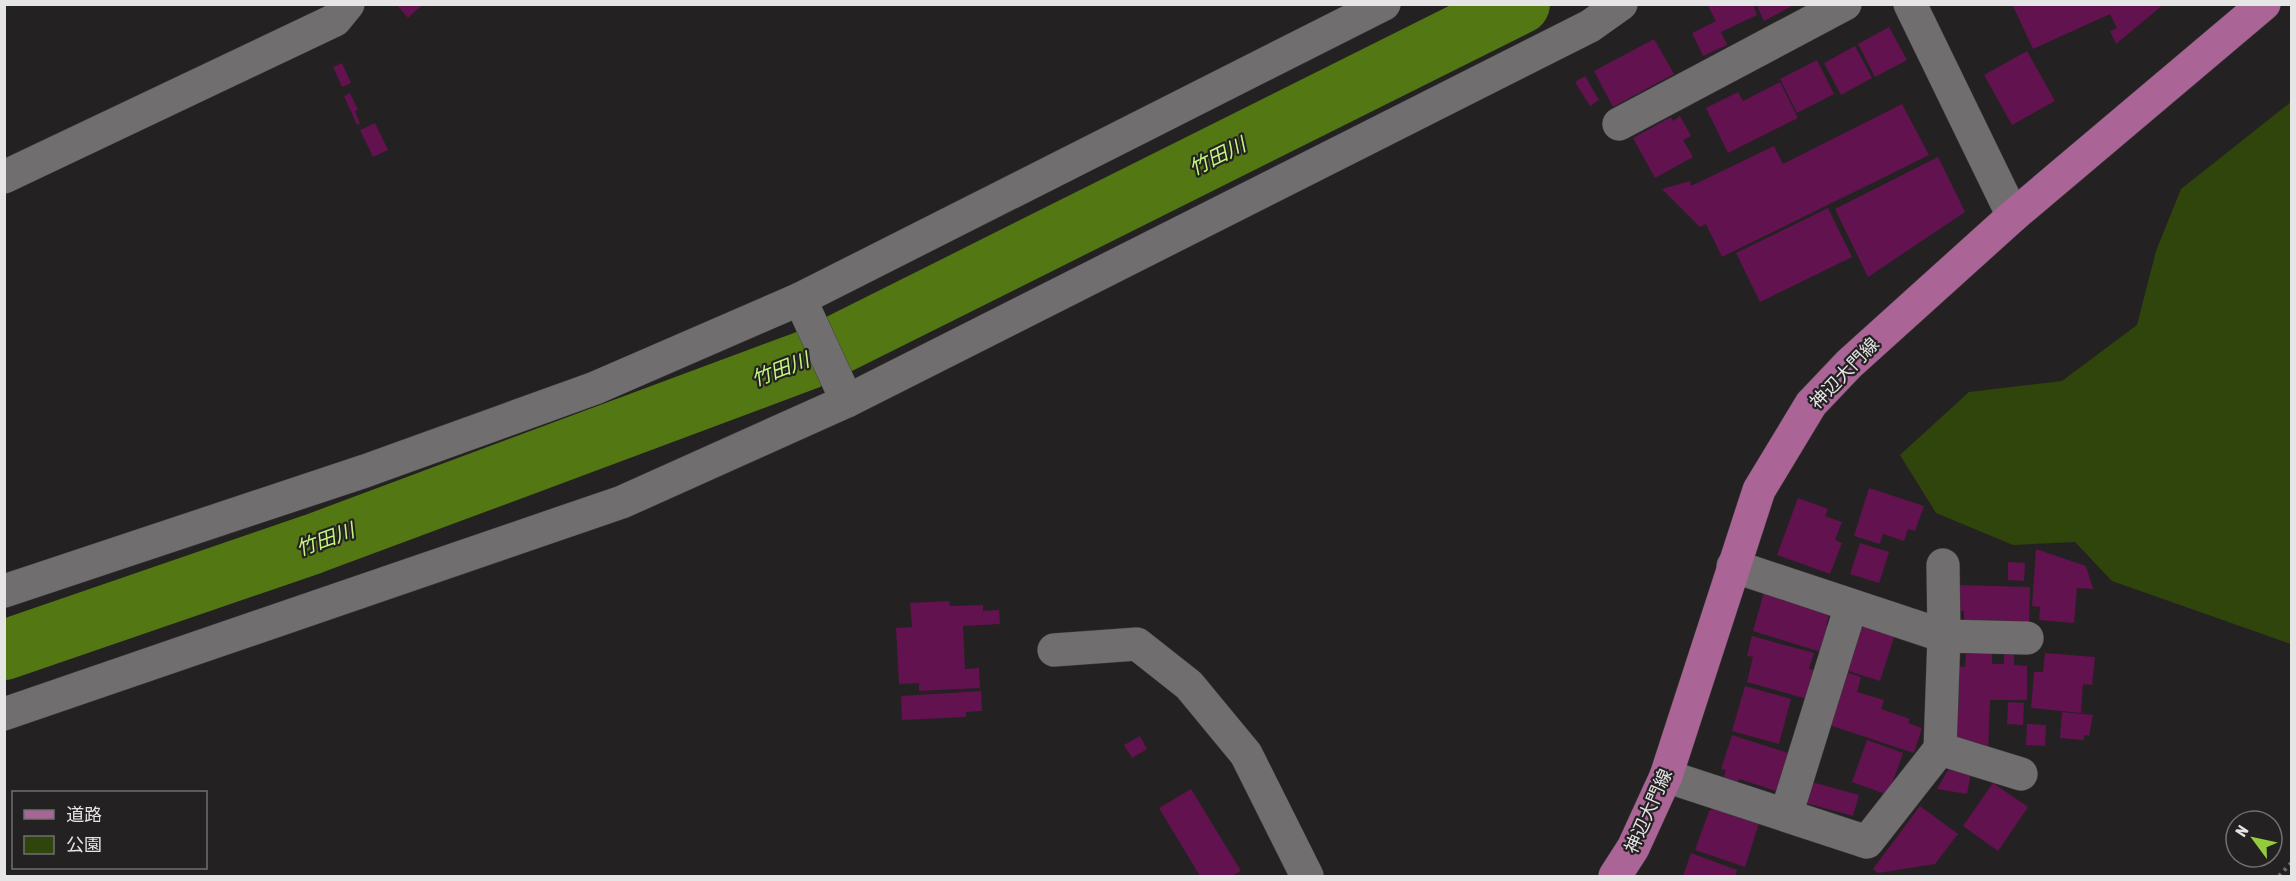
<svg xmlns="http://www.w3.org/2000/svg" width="2296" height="881" viewBox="0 0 2296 881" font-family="'Asap Condensed','Noto Sans JP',sans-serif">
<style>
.green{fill:#2f450b}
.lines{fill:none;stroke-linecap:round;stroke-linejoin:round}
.river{stroke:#537712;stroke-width:60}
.building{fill:#62124e}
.minor-casing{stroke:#3d3b3c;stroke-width:34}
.major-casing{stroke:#3d3b3c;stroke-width:34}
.path{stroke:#6e6b6d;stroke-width:4;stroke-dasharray:3 4.5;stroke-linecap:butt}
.minor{stroke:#716e70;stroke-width:33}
.major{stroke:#aa6495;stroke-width:33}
.labels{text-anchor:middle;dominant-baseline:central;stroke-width:4.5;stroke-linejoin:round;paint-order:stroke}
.street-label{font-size:18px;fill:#e6e5e6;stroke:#242123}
.water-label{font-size:20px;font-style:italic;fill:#c3f77e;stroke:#242123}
</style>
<rect width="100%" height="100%" fill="#242123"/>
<!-- green -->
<polygon class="green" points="2291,102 2291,644 2112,581 2075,542 2013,545 1936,513 1900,455 1969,392 2062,381 2137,325 2156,251 2181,189"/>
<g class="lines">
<!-- river -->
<polyline class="river" points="4,650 313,544 807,360 1520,4"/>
</g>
<!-- building -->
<g class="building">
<polygon points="396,4 423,4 408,18"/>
<polygon points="1707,4 1753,4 1757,15 1721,32 1727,45 1703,56 1692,33 1716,21"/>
<polygon points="1756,4 1796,4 1764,21"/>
<polygon points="2012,4 2164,4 2116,44 2110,31 2117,28 2110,14 2033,49"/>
<polygon points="1889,27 1907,60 1875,77 1858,44"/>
<polygon points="1654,39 1674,74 1613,107 1594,71"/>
<polygon points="1855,46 1872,78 1841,95 1824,63"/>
<polygon points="2027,51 2055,101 2012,125 1984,75"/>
<polygon points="1817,60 1834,94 1797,113 1780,79"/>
<polygon points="342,63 351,83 342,87 333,67"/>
<polygon points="1585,76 1599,100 1590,106 1575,82"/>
<polygon points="1780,82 1798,118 1728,153 1706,108 1738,92 1743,101"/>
<polygon points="350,93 358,110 355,111 360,124 357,125 344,96"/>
<polygon points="1902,104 1929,155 1722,257 1706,224 1700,227 1662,189 1690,181 1691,186 1774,146 1783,164"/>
<polygon points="1680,116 1691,136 1683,140 1693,157 1655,178 1633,138 1671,117 1673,121"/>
<polygon points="375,123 388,150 373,157 360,130"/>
<polygon points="1938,157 1965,212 1868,277 1835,209"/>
<polygon points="1828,208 1852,257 1760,302 1736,253"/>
<polygon points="1869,488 1924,506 1915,531 1908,529 1904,541 1883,534 1880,544 1854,536"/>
<polygon points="1798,498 1828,509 1825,516 1842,522 1835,540 1842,543 1830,574 1777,555"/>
<polygon points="1860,543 1889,552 1879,583 1850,574"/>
<polygon points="2036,549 2086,566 2093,589 2077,588 2074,623 2039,620 2040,607 2032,606"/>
<polygon points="2008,562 2025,563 2024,581 2008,580"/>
<polygon points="1958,585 2030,587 2029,628 1964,625 1964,611 1957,611"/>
<polygon points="1764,592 1830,612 1826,625 1832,626 1824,653 1753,631"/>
<polygon points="949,601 950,606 983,605 983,611 999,610 1000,624 963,626 965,669 979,668 980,688 919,691 919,683 899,684 896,628 912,627 910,603"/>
<polygon points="1867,625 1895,634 1880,681 1845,670 1858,631"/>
<polygon points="1752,636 1814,653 1809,669 1815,670 1807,699 1747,682 1753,657 1747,656"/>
<polygon points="2004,653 2014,653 2014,665 2027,666 2027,700 1990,700 1988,752 1955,745 1956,666 1965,667 1966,654 1992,654 1992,664 2004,664"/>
<polygon points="2045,653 2095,657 2092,685 2083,684 2081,713 2031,708 2034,672 2043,672"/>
<polygon points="1846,672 1861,677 1857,692 1884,700 1881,709 1910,719 1908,723 1922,728 1914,753 1829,725"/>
<polygon points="1745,686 1791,699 1779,744 1732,731"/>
<polygon points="981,691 982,711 966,712 966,717 902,720 901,696"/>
<polygon points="2008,702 2024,703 2023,725 2007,724"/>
<polygon points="2062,712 2093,715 2089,736 2084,735 2084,740 2060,738"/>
<polygon points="2027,724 2046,725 2045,746 2026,745"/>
<polygon points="1732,735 1791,754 1779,792 1739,779 1736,787 1722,782 1726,770 1721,769"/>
<polygon points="1140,736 1147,749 1132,758 1124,745"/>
<polygon points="1867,740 1903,753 1888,795 1852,782"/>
<polygon points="1948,770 1971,773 1967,794 1937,789"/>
<polygon points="1812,782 1859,795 1853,816 1806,803"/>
<polygon points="1993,783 2028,807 1998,851 1963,826"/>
<polygon points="1191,789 1241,871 1231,876 1200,876 1159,808"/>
<polygon points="1920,806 1958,834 1935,864 1878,873 1873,869"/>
<polygon points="1715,808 1759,823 1745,867 1695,850 1709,811"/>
<polygon points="1691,853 1737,870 1735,876 1683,876"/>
</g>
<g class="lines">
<defs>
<g id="minor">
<polyline points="1910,4 2013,216"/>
<polyline points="1619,124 1845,4"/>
<polyline points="4,177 335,20 348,4"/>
<polyline points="800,299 847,401"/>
<polyline points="1733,566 1944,636 2027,638"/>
<polyline points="4,591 365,471 595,388 800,299 1384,4"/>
<polyline points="1054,650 1137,644 1189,685 1246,754 1307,876"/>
<polyline points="4,714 622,502 847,401 1590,26 1621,4"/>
<polyline points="1940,749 2021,774"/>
<polyline points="1666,776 1867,842 1940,749 1944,636 1943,565"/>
<polyline points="1786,815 1851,606"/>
</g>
<polyline id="major" points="1615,876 1633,848 1666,776 1759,490 1811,404 1849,364 2013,216 2264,4"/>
</defs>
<!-- minor casing -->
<use href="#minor" class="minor-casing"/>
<!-- major casing -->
<use href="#major" class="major-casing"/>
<!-- path -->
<polyline class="path" points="2279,876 2292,862"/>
<!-- minor -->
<use href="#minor" class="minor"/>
<!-- major -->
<use href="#major" class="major"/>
</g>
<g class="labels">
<!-- street labels -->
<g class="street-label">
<text transform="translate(1844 373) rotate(-46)">神辺大門線</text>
<text transform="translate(1648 811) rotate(-66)">神辺大門線</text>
</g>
<!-- water labels -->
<g class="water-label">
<text transform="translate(1217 156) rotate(-26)">竹田川</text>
<text transform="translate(780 369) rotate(-21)">竹田川</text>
<text transform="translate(325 539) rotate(-20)">竹田川</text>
</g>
</g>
<!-- border -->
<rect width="2296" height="881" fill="none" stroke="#e6e5e6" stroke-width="12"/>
<!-- legend -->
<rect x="12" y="791" width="195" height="78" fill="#242123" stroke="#726f71" stroke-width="1.5"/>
<rect x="24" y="810" width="30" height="9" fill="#aa6495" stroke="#726f71" stroke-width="1.5"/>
<text x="66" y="821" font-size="18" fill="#e6e5e6">道路</text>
<rect x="24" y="836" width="30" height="18" fill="#2f450b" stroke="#726f71" stroke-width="1.5"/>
<text x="66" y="851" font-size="18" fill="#e6e5e6">公園</text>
<!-- north arrow -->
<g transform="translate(2254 839) rotate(303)"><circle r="28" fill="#242123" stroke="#726f71" stroke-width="1.5"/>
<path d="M0-4.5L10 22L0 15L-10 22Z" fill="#94cc3b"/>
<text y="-9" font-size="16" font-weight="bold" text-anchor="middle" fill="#e6e5e6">N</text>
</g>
</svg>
